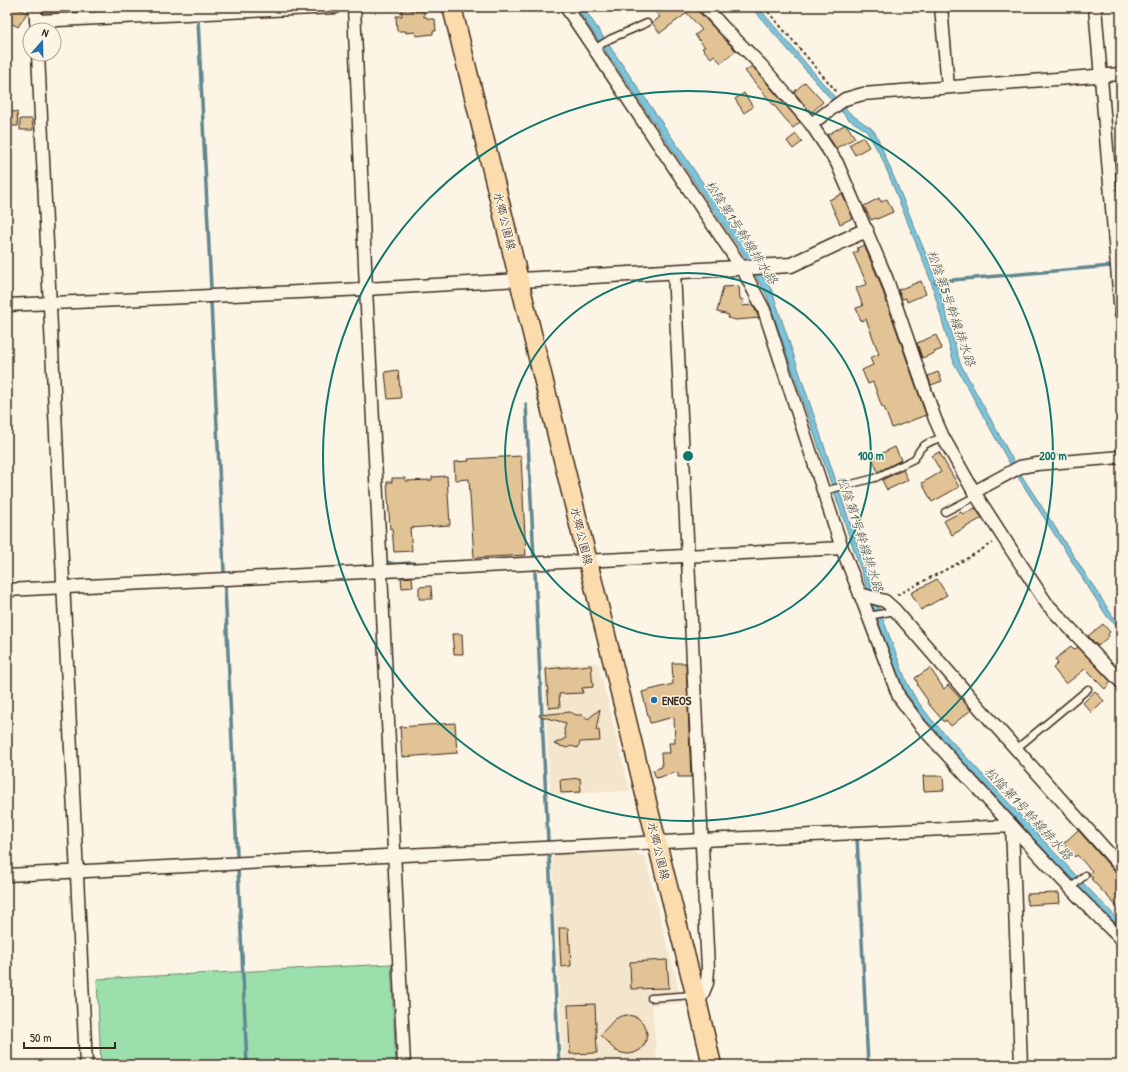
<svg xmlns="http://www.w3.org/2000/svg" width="1128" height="1072" viewBox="0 0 1128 1072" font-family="'Patrick Hand','Klee One',sans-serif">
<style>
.built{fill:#f4e6cd}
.green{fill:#9be0ac;stroke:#6b8565}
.water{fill:#7bc4db;stroke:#61868f}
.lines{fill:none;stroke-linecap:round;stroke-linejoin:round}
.stream{stroke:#61868f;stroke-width:3.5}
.building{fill:#e2c395;stroke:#3b2a1e}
.service-casing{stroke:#3b2a1e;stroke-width:9}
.minor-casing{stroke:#3b2a1e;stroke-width:15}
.tertiary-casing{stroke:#3b2a1e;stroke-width:17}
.primary-casing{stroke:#3b2a1e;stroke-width:21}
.path{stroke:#3b2a1e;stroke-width:2;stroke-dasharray:3 3;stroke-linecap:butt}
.service{stroke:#fcf5e5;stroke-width:6}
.minor{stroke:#fcf5e5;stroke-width:12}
.tertiary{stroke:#fcf5e5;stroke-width:14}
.primary{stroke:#fcdcac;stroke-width:18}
.ring{fill:none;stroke:#0f766e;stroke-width:2}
.poi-dot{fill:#1f6fb2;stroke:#fcf5e5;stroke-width:1.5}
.labels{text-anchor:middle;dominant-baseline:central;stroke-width:3;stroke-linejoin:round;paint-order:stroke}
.street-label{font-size:12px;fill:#3b2a1e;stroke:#fcf5e5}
.poi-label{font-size:12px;font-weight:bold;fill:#3b2a1e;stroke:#fcf5e5;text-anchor:start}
.water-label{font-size:13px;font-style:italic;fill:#4e5857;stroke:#fcf5e5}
.centre{fill:#0f766e;stroke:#fcf5e5;stroke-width:2}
.ring-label{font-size:12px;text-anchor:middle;font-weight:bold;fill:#0f766e;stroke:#fcf5e5;stroke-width:3;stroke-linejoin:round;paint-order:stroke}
</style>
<rect width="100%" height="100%" fill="#fcf5e5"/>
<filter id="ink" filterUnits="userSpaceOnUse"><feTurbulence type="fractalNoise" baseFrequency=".025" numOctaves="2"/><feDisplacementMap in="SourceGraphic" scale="8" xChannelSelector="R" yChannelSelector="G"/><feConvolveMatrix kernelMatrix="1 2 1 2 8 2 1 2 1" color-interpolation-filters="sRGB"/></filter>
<g filter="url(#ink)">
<!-- built -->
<g class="built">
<polygon points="598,662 630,791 550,795 544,666"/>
<polygon points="633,851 645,857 682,1003 652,1005 657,1060 563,1065 552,852"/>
</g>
<!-- green -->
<polygon class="green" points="391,964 396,1065 101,1065 97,979"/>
<!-- water -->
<g class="water">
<polygon points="576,7 583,7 750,252 772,291 877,603 907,683 916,699 931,719 1083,883 1121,922 1121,931 1079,888 925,720 900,684 873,608 867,599 866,585 767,296 746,258"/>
<polygon points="751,7 758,7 838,101 852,115 871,128 876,134 937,281 960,363 1020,473 1112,615 1121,624 1121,630 1108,618 1011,466 954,363 931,281 882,158 866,130 848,119"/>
</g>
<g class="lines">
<!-- stream -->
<g class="stream">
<polyline points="198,19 211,289"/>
<polyline points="935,282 941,281 1111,266"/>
<polyline points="211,302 224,571"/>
<polyline points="526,404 534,558"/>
<polyline points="385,558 387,562 394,564 413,563"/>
<polyline points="535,572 548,841"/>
<polyline points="225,586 237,855"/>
<polyline points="857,837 868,1065"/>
<polyline points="549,854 559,1065"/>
<polyline points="238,868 247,1065"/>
</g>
</g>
<!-- building -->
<g class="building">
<polygon points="10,7 15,7 27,13 18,27 7,21 7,12"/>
<polygon points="651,7 698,7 699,12 736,51 721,63 714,55 711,58 702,48 705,47 695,35 702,30 687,13 660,33 652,23 660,17"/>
<polygon points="411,9 412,11 424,10 424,17 427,17 428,19 435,19 436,31 433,31 433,34 416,36 415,32 406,33 406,31 397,31 396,16 402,16 401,10"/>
<polygon points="752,66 800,122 793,128 745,71"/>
<polygon points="805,82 823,102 811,113 794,92"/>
<polygon points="744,93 753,107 744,113 735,99"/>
<polygon points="7,111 17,112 18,126 7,126"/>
<polygon points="20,119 32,119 33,130 20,130"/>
<polygon points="846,124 855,138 836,148 827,135"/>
<polygon points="796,134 802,142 793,149 787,141"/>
<polygon points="863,137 869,147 855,155 849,145"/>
<polygon points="842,194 853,218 840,224 829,200"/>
<polygon points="879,198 881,202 887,199 893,212 877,219 876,218 871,220 864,206"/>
<polygon points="864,245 879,280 926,415 892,428 884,407 882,407 873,382 868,384 862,370 873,365 870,358 879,354 866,319 861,321 856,308 863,306 856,288 867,284 853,253 858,251 857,248"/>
<polygon points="921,281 926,294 907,302 906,298 902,299 898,290"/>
<polygon points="739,286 740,299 744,300 742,306 753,305 759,318 736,320 728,318 729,315 717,312 723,287"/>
<polygon points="936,335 942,349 934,352 935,353 922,358 917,343"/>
<polygon points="398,370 401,398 388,399 385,372"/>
<polygon points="938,372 942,381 931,385 928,376"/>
<polygon points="895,447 901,460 878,472 872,458"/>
<polygon points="939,452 959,487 932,502 922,483 941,472 932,456"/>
<polygon points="521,456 526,555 474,558 469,479 455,480 454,462 469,461 468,459"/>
<polygon points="903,470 908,480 887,490 882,480"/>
<polygon points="447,476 450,525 410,528 412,551 394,552 392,528 390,529 387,482 392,482 392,478 405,478 405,481 432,480 432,477"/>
<polygon points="975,508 982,518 952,535 944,521 961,512 963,514"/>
<polygon points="412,577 413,587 402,588 401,578"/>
<polygon points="937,579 947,595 921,610 911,593"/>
<polygon points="431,586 432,599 419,599 419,587"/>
<polygon points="1103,624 1110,632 1108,634 1109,636 1098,646 1088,636"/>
<polygon points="452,634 462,634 463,654 454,654"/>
<polygon points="1071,647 1074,650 1078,647 1111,682 1105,689 1085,669 1066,684 1053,668 1058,663 1055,659"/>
<polygon points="672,663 686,663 691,777 678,777 678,772 656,778 653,770 662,767 661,753 670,753 669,743 675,743 674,717 650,723 642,692 673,684"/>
<polygon points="591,665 593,687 582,688 583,693 559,694 560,707 549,708 546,669"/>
<polygon points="930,668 944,689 948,685 971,710 951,726 946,720 944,722 927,702 928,701 917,685 918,684 915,678"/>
<polygon points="1095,691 1104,701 1092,713 1083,703"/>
<polygon points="600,709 596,730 599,730 600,741 580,742 578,748 571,746 567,748 554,744 566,738 564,730 566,723 539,716 539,715 570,712 576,715 583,715 588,719"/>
<polygon points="455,723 457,753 402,757 400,727"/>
<polygon points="923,776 943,776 944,790 924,791"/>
<polygon points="580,778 581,792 561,793 560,780"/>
<polygon points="1078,830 1115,872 1121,876 1121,911 1091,879 1093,878 1089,874 1092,871 1077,855 1075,857 1063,844"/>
<polygon points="1059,893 1060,903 1027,905 1027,894"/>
<polygon points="559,928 568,928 569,944 570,943 571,966 561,967"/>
<polygon points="667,960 669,988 631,989 630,962"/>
<polygon points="595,1004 597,1053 570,1054 568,1005"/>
<polygon points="627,1015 633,1016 638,1018 643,1023 646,1028 647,1034 646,1040 644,1045 640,1050 634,1053 628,1054 622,1053 616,1051 600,1035 615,1019 621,1016"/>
</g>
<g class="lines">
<defs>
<g id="service">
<polyline points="594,49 610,39 647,23"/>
<path d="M824,491L875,478L914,459C917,456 917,454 919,451C923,443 935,440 943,437"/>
<polyline points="945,512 976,496"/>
<polyline points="869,616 895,611"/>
<polyline points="1016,749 1088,689"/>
<polyline points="1071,888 1085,875"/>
<polyline points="651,998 693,995"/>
</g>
<g id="minor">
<polyline points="35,7 37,30"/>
<polyline points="354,7 366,289 381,571 404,1065"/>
<polyline points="566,7 742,268 764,310 842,548 860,594 885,601 894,609 977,705 1121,867"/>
<polyline points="705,7 723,27 761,65 811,124 837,163 886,277 935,419 943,437 974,492 1003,537 1047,604 1121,682"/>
<polyline points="941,7 948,87"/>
<polyline points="1095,7 1121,314"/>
<polyline points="36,21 336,7"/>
<polyline points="38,54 86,1065"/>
<polyline points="811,124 845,99 863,94 1121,74"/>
<polyline points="674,272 708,969 707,983 698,1005"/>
<polyline points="7,305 366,289 520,280"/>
<polyline points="974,492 1020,467 1037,464 1121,457"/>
<polyline points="7,590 842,548"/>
<path d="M860,594L899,697L920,725C986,797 1051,871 1121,939"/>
<polyline points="7,875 702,840 1012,826 1021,1065"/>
</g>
<polyline id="tertiary" points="520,280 791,265 866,230"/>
<polyline id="primary" points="452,7 657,843 698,1005 712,1065"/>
</defs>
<!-- service casing -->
<use href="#service" class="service-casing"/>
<!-- minor casing -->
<use href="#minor" class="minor-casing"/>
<!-- tertiary casing -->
<use href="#tertiary" class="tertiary-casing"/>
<!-- primary casing -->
<use href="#primary" class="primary-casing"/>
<!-- path -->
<g class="path">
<polyline points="764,7 836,91"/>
<polyline points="897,595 966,559 993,543"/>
</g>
<!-- service -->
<use href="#service" class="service"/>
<!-- minor -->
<use href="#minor" class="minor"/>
<!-- tertiary -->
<use href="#tertiary" class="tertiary"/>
<!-- primary -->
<use href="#primary" class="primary"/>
</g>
</g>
<!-- distance rings -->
<g class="ring">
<circle cx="688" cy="456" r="183"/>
<circle cx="688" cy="456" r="365"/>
</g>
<!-- markers -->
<circle class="poi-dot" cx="654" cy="700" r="4"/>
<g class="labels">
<!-- street labels -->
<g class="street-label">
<text transform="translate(505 221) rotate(76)">水郷公園線</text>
<text transform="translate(582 536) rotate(76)">水郷公園線</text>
<text transform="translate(659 851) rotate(76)">水郷公園線</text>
</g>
<!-- poi labels -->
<g class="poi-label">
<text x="662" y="700">ENEOS</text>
</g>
<!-- water labels -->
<g class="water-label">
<text transform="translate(742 232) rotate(57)">松陰第1号幹線排水路</text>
<text transform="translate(952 308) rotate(71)">松陰第5号幹線排水路</text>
<text transform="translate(861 534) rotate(72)">松陰第1号幹線排水路</text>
<text transform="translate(1029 813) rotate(47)">松陰第1号幹線排水路</text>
</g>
</g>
<circle cx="688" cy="456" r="6" class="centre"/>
<g class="ring-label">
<text x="871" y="460">100 m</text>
<text x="1053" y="460">200 m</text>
</g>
<!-- margin -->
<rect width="1128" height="1072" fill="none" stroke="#fcf5e5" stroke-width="24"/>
<rect x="12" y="12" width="1104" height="1048" fill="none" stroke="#3b2a1e" stroke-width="1.5" filter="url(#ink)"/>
<!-- north arrow -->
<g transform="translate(42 42) rotate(20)"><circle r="19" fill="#fcf5e5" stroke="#afa495"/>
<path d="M0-3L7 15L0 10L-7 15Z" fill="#1f6fb2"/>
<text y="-6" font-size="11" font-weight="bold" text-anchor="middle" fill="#3b2a1e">N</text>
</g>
<!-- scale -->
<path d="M24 1042v6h91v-6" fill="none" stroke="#3b2a1e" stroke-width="2"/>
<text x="30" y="1042" font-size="12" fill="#3b2a1e" stroke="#fcf5e5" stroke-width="3" paint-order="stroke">50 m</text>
</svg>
